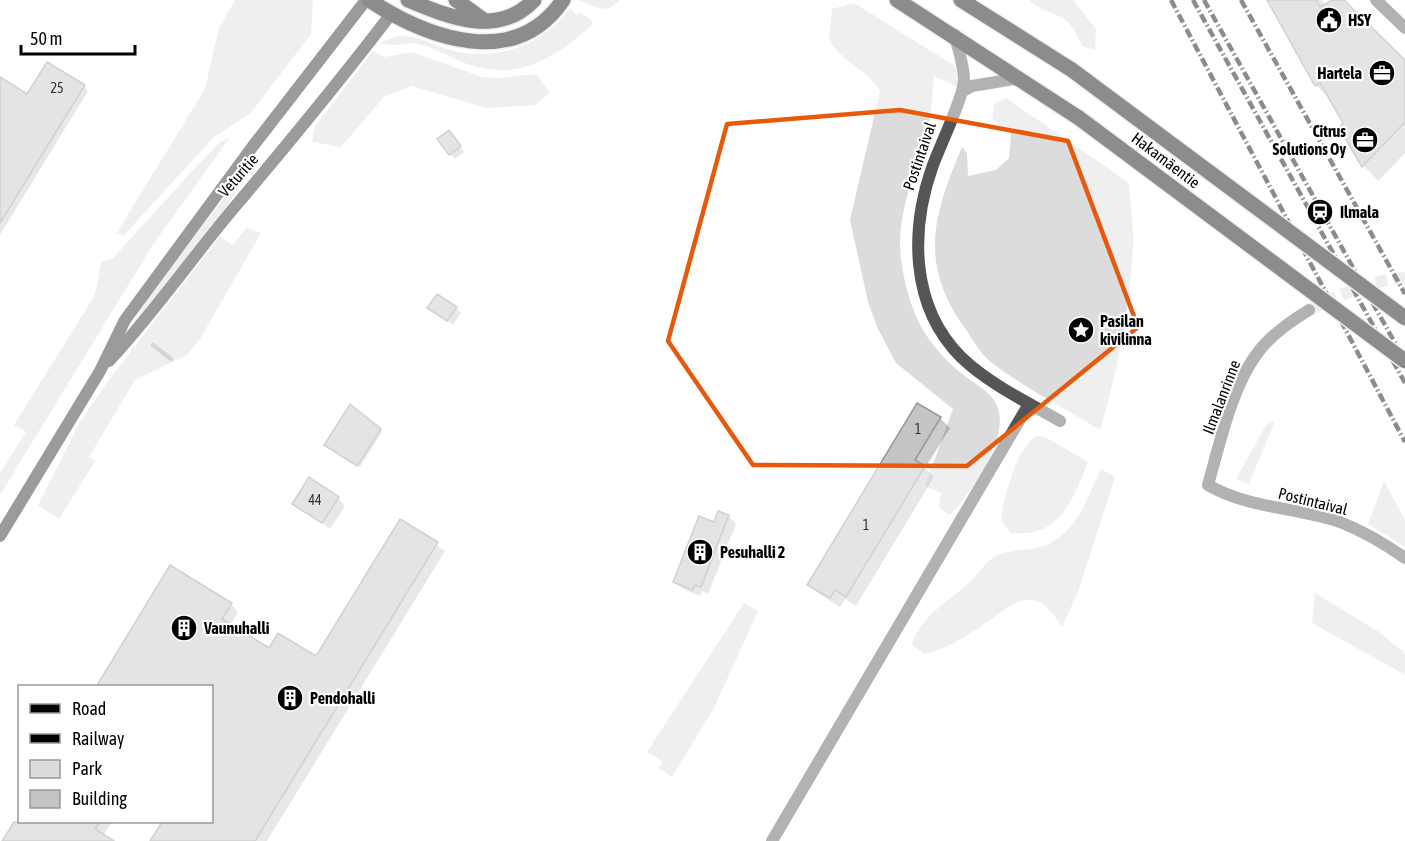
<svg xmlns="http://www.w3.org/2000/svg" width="1405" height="841" viewBox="0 0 1405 841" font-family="'Asap Condensed',sans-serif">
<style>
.green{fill:#dcdcdc}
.shadow{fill:#0003}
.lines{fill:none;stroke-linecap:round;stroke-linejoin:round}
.stream{stroke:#a3a3a3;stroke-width:4.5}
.building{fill:#c4c4c4;stroke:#999;stroke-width:1.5}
.tertiary-tunnel{stroke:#d9d9d9;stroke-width:12;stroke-dasharray:12 6;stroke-linecap:butt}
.primary-casing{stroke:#dbdbdb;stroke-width:18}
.minor{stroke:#555;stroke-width:12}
.tertiary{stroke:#555;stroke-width:12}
.secondary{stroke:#222;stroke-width:12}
.primary{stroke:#000;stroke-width:15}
.rail{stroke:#000;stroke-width:4.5;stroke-dasharray:9 3 1.5 3;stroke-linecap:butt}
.primary-bridge-casing{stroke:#dbdbdb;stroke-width:18;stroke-linecap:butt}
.primary-bridge{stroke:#000;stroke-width:15}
.marked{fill:none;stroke:#e8590c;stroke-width:4.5;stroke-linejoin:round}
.labels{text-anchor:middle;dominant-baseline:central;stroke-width:4.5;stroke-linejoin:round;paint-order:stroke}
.number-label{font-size:14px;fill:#313131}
.poi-label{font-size:16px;font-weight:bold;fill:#000;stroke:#fff;text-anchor:start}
.street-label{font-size:16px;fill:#000;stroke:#fff}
</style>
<rect width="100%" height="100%" fill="#fff"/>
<!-- green -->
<g class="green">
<polygon points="235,0 313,0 311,34 251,113 213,138 124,235 116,234 205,89 219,28"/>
<path d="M579,0H620C605,16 596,6 579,0Z"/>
<path d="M1029,0H1073L1096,29L1095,50L1082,46C1067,7 1054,21 1029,0Z"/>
<path d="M854,3L955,66L959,84L958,87L934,76C933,90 932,104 930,117C920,163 895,211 901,259C908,308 922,341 961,373C970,381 986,389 993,399C1017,431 972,492 950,515L939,508L941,493L925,486L953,409L896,363L878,329L868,302L850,220L880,91C868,69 842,63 829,40L832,9Z"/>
<path d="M570,8L577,16L579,12L592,20V25C556,57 520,81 470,65C452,59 436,48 418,44C406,41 393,48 381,43C405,28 423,41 447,49C493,63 542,47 570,8Z"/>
<polygon points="373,51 384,57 412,52 482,77 499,78 536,74 550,93 535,105 486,108 412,86 385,96 341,147 312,142 315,126"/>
<path d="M1006,98L1129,183C1130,204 1134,227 1133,248C1129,310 1118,371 1100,430C1064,408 1025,388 992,363C980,354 972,338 964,327C918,262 934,214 962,147L967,153L968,176L996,170L1009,158L1011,134L992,119L994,104Z"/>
<polygon points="230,137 154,243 0,495 0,473 26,432 14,425 95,295 101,262 113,258 195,168 219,143"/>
<polygon points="247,168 250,171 223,212 133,329 130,328 152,292"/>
<polygon points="247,228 261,233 200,339 187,355 135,380 89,457 95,461 59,519 38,505 80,422 108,381 220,236 232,245"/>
<polygon points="1275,421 1249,484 1236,479 1266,425"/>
<path d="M1036,436L1045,437L1088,462C1073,500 1060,538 1011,533L1001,521C1003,499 1016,449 1036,436Z"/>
<path d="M1101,469L1115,477L1078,592L1062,627C1033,579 1013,604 979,628C962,639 943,650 924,654L912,645C918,618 950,600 970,582C978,574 986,561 996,556C1019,546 1038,555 1061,536C1081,520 1090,491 1101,469Z"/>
<polygon points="1384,481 1405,520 1405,547 1368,524"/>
<polygon points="1315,593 1379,632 1405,653 1405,675 1312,623"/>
<polygon points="744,603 758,611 714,708 672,777 659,768 663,762 647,752"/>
</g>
<!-- shadow -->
<g class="shadow">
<polygon points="1268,0 1322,0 1325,6 1341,0 1405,61 1405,153 1378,181 1364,166 1341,128 1344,123 1331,100 1316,85"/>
<polygon points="0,79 28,96 84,87 88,91 0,235"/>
<polygon points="454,137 464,152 455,159 450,154"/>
<polygon points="429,308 456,308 461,313 453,325"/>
<polygon points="350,406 382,432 360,467 327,447"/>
<polygon points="940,418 950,428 925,468 934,477 856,606 845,599 840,607 819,594 809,585"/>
<polygon points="338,498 345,506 330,529 294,503"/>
<polygon points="728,516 736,524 708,594 702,591 700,596 683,589 675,582 715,524"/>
<polygon points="400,521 445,551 267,841 152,841 164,822 212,822 212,686 98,686 231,604 238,612 230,626 269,650 316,658"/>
<polygon points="20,815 20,822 112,822 103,836 110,841 4,841"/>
</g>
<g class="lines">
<!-- stream -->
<polyline class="stream" points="153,345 171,359"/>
</g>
<!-- building -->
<g class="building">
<polygon points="1267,0 1316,0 1320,7 1332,0 1344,0 1405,60 1405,122 1362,167 1339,128 1343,123 1320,83 1315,86"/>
<polygon points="47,62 85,85 0,223 0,77 27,94"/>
<polygon points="449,130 461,146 449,155 437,139"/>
<polygon points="437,294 457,307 447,321 427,308"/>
<polygon points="917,403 941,417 915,460 925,466 846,597 835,590 830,598 807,585"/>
<polygon points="350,404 381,429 357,466 324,445"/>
<polygon points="309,477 339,497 322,523 292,504"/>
<polygon points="718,511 729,515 701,587 695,585 693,590 673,582 699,516 714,522"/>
<polygon points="400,519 438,542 255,841 150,841 162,822 212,822 212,687 96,687 170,565 232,603 222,619 269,648 278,633 316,656"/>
<polygon points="14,822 100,822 95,829 114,841 2,841"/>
</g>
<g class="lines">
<!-- tertiary-tunnel -->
<path class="tertiary-tunnel" d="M1309,310C1341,295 1370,280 1405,278"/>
<defs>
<g id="primary">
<path d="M369,0C427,38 515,71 563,0"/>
<path d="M408,0C449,17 498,38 534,0"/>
<polyline points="456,0 485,21"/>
<polyline points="897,0 1079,118"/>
<polyline points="961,0 1072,70"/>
</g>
</defs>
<!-- primary casing -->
<use href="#primary" class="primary-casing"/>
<!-- minor -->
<g class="minor">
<polyline points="1376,0 1405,28"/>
<path d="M955,35C958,50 964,65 964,80C964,96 940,146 933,165C910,229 910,306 961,357C989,384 1027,402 1060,421"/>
<polyline points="963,91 972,86 1020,78"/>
<polyline points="772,841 1029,404"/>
</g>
<!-- tertiary -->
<path class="tertiary" d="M1309,310C1291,321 1272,334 1259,351C1232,385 1220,443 1208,485C1249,509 1297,507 1340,522C1363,531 1385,544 1405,558"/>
<!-- secondary -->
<g class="secondary">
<path d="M109,361C154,313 191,259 233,209C287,145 340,81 391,14"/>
<polyline points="0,536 100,371 125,320 253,146 366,0"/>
</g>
<!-- primary -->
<use href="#primary" class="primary"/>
<!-- rail -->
<g class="rail">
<polyline points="1171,0 1405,442"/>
<polyline points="1193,0 1405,383"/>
<polyline points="1204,0 1405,361"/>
<polyline points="1241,0 1405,294"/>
</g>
<defs>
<g id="primary-bridge">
<polyline points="1072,70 1405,318"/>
<polyline points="1079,118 1405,361"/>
</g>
</defs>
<!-- primary-bridge casing -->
<use href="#primary-bridge" class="primary-bridge-casing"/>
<!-- primary-bridge -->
<use href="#primary-bridge" class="primary-bridge"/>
</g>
<!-- marked area -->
<path d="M0 0H1405V841H0ZM900,110L1068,141L1138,327L967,466L753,465L668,341L727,124Z" fill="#fff" fill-opacity=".55" fill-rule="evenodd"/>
<path class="marked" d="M900,110L1068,141L1138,327L967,466L753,465L668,341L727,124Z"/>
<!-- icons -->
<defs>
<symbol id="civic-disc" viewBox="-11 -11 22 22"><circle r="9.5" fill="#000" stroke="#fff"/><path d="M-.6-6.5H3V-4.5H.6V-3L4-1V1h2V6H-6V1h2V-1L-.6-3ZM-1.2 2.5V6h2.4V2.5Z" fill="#fff"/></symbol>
<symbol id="office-disc" viewBox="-11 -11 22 22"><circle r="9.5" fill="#000" stroke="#fff"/><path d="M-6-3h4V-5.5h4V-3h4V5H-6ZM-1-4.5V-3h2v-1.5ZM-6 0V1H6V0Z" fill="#fff"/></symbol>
<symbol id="station-disc" viewBox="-11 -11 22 22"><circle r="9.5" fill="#000" stroke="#fff"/><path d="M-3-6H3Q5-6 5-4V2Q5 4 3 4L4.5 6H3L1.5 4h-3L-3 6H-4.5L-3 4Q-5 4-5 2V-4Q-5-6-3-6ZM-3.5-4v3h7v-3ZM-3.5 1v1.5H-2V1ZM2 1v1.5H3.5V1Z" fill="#fff"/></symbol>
<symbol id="sight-disc" viewBox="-11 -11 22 22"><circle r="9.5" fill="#000" stroke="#fff"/><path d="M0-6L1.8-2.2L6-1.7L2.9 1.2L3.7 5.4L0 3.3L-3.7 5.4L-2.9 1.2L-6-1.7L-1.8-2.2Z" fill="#fff"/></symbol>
<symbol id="building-disc" viewBox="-11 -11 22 22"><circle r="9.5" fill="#000" stroke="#fff"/><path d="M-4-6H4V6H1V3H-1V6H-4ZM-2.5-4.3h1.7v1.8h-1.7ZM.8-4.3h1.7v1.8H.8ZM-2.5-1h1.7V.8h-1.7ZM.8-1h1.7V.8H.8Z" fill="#fff"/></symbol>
</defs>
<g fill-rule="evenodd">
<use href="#civic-disc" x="1314" y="5" width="30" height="30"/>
<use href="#office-disc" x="1367" y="58" width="30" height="30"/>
<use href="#office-disc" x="1350" y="125" width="30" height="30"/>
<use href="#station-disc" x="1305" y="197" width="30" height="30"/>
<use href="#sight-disc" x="1066" y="315" width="30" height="30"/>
<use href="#building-disc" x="685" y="537" width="30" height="30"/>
<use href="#building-disc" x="169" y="613" width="30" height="30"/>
<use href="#building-disc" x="275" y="683" width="30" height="30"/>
</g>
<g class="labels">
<!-- number labels -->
<g class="number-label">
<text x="57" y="88">25</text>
<text x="918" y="429">1</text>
<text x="315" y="500">44</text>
<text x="866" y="525">1</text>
</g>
<!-- poi labels -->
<g class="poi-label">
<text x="1348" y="20">HSY</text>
<text x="1362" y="73" text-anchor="end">Hartela</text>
<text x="1346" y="131" text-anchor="end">Citrus<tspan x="1346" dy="18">Solutions Oy</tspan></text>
<text x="1340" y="212">Ilmala</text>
<text x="1100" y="321">Pasilan<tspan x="1100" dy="18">kivilinna</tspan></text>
<text x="720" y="552">Pesuhalli 2</text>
<text x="204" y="628">Vaunuhalli</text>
<text x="310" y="698">Pendohalli</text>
</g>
<!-- street labels -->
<g class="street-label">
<text transform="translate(919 156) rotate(-71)">Postintaival</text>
<text transform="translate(1166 160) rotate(37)">Hakamäentie</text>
<text transform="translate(238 175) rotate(-49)">Veturitie</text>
<text transform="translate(1221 397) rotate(-69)">Ilmalanrinne</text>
<text transform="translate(1313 501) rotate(14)">Postintaival</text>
</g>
</g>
<!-- legend -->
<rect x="18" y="685" width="195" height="138" fill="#ffffff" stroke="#999999" stroke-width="1.5"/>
<rect x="30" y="704" width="30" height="9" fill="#000000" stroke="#999999" stroke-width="1.5"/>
<text x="72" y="715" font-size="18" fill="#000000">Road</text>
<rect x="30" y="734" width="30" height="9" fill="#000000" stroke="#999999" stroke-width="1.5"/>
<text x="72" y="745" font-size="18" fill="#000000">Railway</text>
<rect x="30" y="760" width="30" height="18" fill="#dcdcdc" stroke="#999999" stroke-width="1.5"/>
<text x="72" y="775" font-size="18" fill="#000000">Park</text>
<rect x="30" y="790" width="30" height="18" fill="#c4c4c4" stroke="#999999" stroke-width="1.5"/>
<text x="72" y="805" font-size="18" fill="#000000">Building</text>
<!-- scale -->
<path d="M21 45v9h114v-9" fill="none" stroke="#000000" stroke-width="3"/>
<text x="30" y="45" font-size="18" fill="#000000" stroke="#ffffff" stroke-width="4.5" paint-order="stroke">50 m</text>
</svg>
